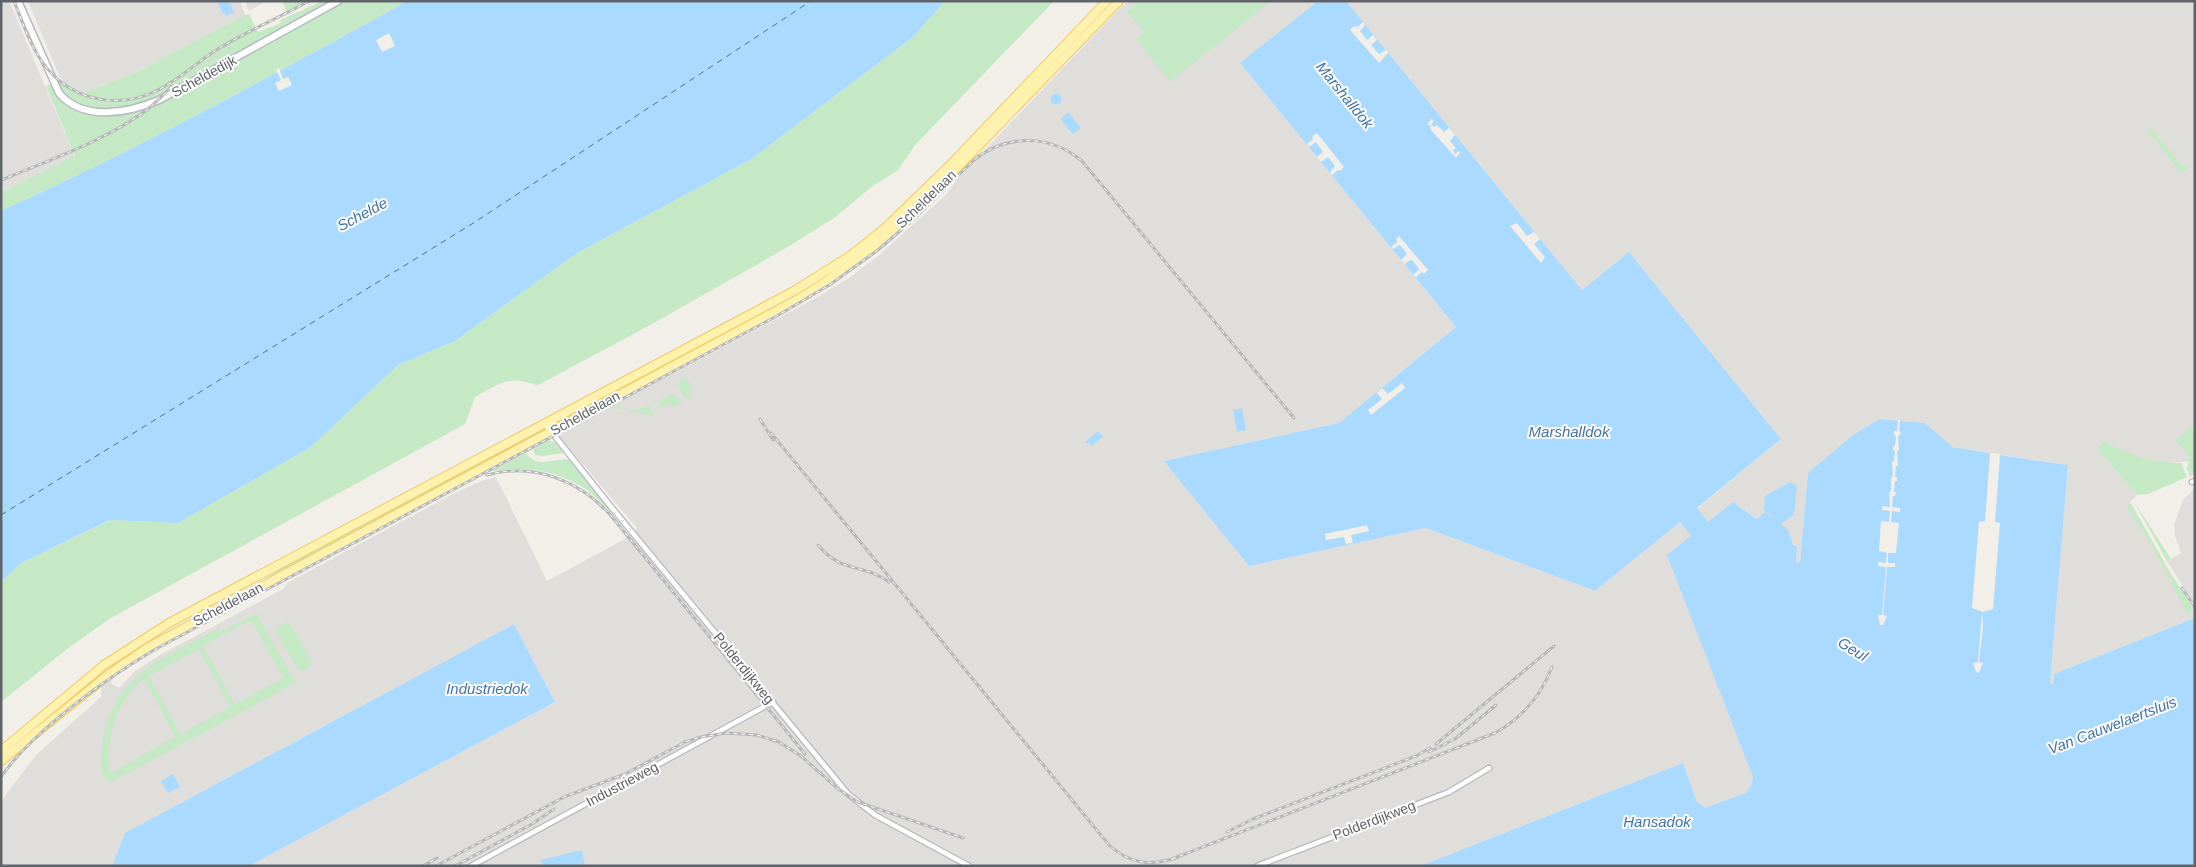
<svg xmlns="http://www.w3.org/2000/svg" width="2196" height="867" viewBox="0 0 2196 867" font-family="Helvetica,sans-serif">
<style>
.industrial{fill:#e0deda}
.green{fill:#c5e8c5;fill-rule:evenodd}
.water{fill:#aadaff}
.pier{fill:#f1efe8}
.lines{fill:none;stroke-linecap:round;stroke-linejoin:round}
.ferry{stroke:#4174aa;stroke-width:1;stroke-dasharray:6 5;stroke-linecap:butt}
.street-casing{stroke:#b5b8bc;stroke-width:7}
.secondary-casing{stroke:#b6babf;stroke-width:9}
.primary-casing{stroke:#f2c960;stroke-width:10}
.street{stroke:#fff;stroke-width:4.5}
.secondary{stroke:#fff;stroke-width:6}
.primary{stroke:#fff2af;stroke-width:8}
.rail-casing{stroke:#b6b7b8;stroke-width:3}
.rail{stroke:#fff;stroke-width:1;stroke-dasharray:4;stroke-linecap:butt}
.labels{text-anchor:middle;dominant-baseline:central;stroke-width:4;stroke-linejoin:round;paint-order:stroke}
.street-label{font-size:14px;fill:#5f6368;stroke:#fff}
.water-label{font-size:15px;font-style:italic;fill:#4174aa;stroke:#fff}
</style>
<rect width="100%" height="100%" fill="#f1efe8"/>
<!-- industrial -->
<g class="industrial">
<polygon points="1,1 9,1 75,157 1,192"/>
<polygon points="28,1 240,1 245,15 135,73 83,93 61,80"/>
<polygon points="245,1 267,1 249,11"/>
<polygon points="1127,1 1318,1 1241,64 1456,327 1339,423 1164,461 1250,565 1426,528 1595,591 1680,522 1691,536 1753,777 1751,786 1746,793 1708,808 1701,807 1697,802 1683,763 1420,866 249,866 555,702 514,624 125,833 112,866 1,866 1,803 7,793 37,754 101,697 102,683 115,673 111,683 119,688 134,672 160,655 283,589 287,583 451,495 481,481 496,477 547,581 625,539 637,528 558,435 816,298 849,278 878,256 946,195 958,178"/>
<polygon points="1346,1 2195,1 2195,461 2167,463 2146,459 2122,451 2104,441 2097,449 2137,495 2130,502 2172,576 2194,608 2195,618 2054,674 2053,685 2050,684 2068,465 1953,447 1925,423 1880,419 1808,473 1800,563 1796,563 1797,547 1763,515 1758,519 1736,504 1708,522 1697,509 1781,439 1629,252 1582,290"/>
<polygon points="2195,488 2195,605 2167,561 2181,553 2175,536 2174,525 2183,500"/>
</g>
<!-- green -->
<g class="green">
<polygon points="282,1 305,1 287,12"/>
<path d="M323,1H407C274,75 140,148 1,211V192L75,156L46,86L61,80L83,93L135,73L245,15L249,14L258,32L281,23L280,20Z"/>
<path d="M945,1H1054L916,144L897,171L874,185L834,218L786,248L652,324L540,384L537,385C507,375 501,383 475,397L465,424L109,619L67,649L1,702V582L21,563L111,520L178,523L311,447L398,365L455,341L577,253L750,160L913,37Z"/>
<polygon points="1139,1 1271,1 1170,82 1136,39 1144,32 1127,11"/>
<polygon points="2150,127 2182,166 2185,164 2188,168 2181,173 2147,130"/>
<polygon points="684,376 692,386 688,389 692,394 686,399 677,386"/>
<polygon points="670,395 676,396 682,402 677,406 672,407 668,402 651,416 610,407 613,405 633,411 650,405 652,406 650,408 654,413 661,406 658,402 655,402"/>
<polygon points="2195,424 2195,474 2190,476 2187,469 2190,457 2175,440"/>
<polygon points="537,432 539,434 253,586 282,568"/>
<polygon points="544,439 554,442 564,453 543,456 535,455 533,448 545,442"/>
<path d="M2104,441C2129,455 2153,463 2181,463L2187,477L2148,494L2137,495L2097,449Z"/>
<path d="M526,453C538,470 553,457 570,460L614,515C607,510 600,501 592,494C562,470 524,465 488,472Z"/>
<polygon points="2133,500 2171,559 2167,561"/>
<polygon points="2131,504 2172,576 2194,608 2188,615 2151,544 2127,507"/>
<path d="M257,613L296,683L113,781H106C99,769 101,753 103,740C114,674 166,656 219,628L220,632ZM251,620L283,678L235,704L203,646ZM199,649L230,707L180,734L149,676ZM144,679L175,736L110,774C105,739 116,701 144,679Z"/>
<polygon points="286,622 292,626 312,663 310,667 303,671 298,670 276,632 279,626"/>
</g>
<!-- water -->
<g class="water">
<polygon points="217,1 229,1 234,12 226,16 225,13 223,14"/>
<path d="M407,1H945L913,37L750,160L577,253L455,341L398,365L311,447L178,523L110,520L21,563L1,582V211C140,148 274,75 407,1Z"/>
<polygon points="1318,1 1346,1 1582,290 1629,252 1781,439 1697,508 1708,522 1733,502 1757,519 1765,512 1777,520 1764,510 1765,496 1790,482 1797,486 1794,515 1781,524 1788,530 1793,545 1797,546 1796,562 1800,563 1808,473 1853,435 1880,419 1925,423 1953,447 1990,453 1985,521 1979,522 1972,608 1983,612 1993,609 2000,523 1995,522 2000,455 2068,465 2050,684 2053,684 2054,674 2195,618 2195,866 1420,866 1683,763 1697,802 1705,808 1746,793 1751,786 1753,777 1667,555 1691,536 1680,522 1595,591 1426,528 1249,566 1164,461 1339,423 1456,327 1240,63"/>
<circle cx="1056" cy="99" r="5.5"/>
<polygon points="1068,112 1081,128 1073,134 1060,119 1063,117 1066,120 1063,116"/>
<polygon points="1242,408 1246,430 1237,432 1233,410"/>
<polygon points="1098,431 1103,437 1091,446 1089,442 1087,444 1085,442"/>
<polygon points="514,624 555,702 249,866 112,866 125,833"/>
<polygon points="173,774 180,787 168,793 161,781"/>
<polygon points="582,850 585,866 542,866 541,860"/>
</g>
<!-- pier -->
<g class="pier">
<polygon points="1363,22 1365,25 1360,31 1367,40 1373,35 1377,40 1371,45 1379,54 1386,50 1388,53 1379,63 1350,30 1354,26 1357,27"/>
<polygon points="389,33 395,46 382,52 376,40"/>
<polygon points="279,68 283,79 288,77 292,85 279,91 275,83 281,80 276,70"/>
<polygon points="1431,119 1434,121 1431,124 1434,127 1437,125 1444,132 1449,128 1455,135 1450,141 1456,148 1453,150 1455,154 1459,151 1460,153 1456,158 1431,130 1430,125 1427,125"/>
<polygon points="1317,133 1344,167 1340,171 1338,170 1332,175 1330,172 1335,166 1329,158 1326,158 1321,162 1317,157 1323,152 1316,142 1309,147 1307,144 1313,139 1312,136"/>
<polygon points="1517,223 1527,236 1534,232 1540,239 1534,244 1545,257 1541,263 1510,226"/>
<polygon points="1399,236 1428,270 1424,274 1422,272 1416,277 1413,275 1419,269 1413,261 1410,260 1405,264 1401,260 1407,254 1400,245 1393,249 1391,247 1397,242 1396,239"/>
<polygon points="1402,383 1405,388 1371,415 1368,410 1382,399 1377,393 1382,388 1388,394"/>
<polygon points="1898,420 1900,420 1899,431 1901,432 1900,435 1898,436 1899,450 1897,451 1898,466 1896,466 1895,477 1897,477 1897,481 1895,481 1894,492 1896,492 1895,496 1893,496 1892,507 1900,508 1900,512 1892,511 1891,522 1899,523 1896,553 1888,553 1888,563 1895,563 1895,567 1887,567 1883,615 1887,616 1883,625 1880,625 1878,615 1882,615 1886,567 1878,566 1878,562 1886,563 1887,553 1879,551 1881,521 1889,522 1890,511 1882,510 1882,506 1890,507 1889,492 1891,491 1891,477 1893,477 1892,462 1894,461 1895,451 1893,450 1893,446 1895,446 1896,436 1894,435 1894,431 1897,431"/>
<polygon points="1367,525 1369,531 1351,535 1353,543 1346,544 1344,537 1326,540 1325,534"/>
<polygon points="1982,612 1983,627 1979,662 1983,663 1979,673 1976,672 1973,663 1978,662"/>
</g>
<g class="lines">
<!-- ferry -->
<polyline class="ferry" points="1,515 475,222 811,1"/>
<defs>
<g id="street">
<polyline points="546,425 608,503 848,794 875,815 969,866"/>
<polyline points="2192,482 2195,481"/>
<polyline points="471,866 773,702"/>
<polyline points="1257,866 1449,792 1489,768"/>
</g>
<path id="secondary" d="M18,1L59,93C83,122 128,113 159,100L338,1"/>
<g id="primary">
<polyline points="1,751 104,665 169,623 794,291 850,256 884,229 953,162 1107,1"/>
<polyline points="1,761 108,675 147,648 800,298 830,279 889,235 958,167 1119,1"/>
</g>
</defs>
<!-- street casing -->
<use href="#street" class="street-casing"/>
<!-- secondary casing -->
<use href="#secondary" class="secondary-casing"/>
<!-- primary casing -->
<use href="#primary" class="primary-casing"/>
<!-- street -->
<use href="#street" class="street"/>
<!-- secondary -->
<use href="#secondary" class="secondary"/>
<!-- primary -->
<use href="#primary" class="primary"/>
<defs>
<g id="rail">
<path d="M14,1C22,21 29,43 41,60C67,100 117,111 158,90C180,79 197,62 218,49C247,31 279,18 309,1"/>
<path d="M1,180C47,161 104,141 144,112C154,105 163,95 172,86"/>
<polyline points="760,419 773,440"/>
<path d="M771,433L1109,845C1130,864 1151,867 1178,857"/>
<path d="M487,475C534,462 581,481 612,517L805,754"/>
<path d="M818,545C842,574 863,563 889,582"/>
<polyline points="2182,588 2195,607"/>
<polyline points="1436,744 1554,646"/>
<polyline points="1429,752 1455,739 1496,705"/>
<path d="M1,777C34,730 104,680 154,650L775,317L831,284L878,250L916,217L974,160C1006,134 1050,134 1082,161L1294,418"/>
<polyline points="1227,832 1253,819 1416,756 1430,748"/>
<path d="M1172,859L1495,733C1522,718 1541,696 1552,667"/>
<polyline points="423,866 437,858"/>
<polyline points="436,866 564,797 625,774 685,742 701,737 726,733 757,735 779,742 801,756 837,788 858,802 963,838"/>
<polyline points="455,866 532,824 554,809"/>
</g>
</defs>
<!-- rail casing -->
<use href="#rail" class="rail-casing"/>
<!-- rail -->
<use href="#rail" class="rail"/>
</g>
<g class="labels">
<!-- street labels -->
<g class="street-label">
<text transform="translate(204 76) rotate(-29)">Scheldedijk</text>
<text transform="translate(926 199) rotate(-44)">Scheldelaan</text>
<text transform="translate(585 413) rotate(-29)">Scheldelaan</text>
<text transform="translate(228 604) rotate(-28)">Scheldelaan</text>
<text transform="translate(744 668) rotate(51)">Polderdijkweg</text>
<text transform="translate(622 784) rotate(-28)">Industrieweg</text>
<text transform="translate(1374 820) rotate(-21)">Polderdijkweg</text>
</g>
<!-- water labels -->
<g class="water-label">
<text transform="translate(1345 95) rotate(51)">Marshalldok</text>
<text transform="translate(362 214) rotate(-28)">Schelde</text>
<text x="1569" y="431">Marshalldok</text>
<text transform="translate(1853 649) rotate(32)">Geul</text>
<text x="487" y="688">Industriedok</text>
<text transform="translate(2112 725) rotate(-21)">Van Cauwelaertsluis</text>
<text x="1657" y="821">Hansadok</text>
</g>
</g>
<!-- border -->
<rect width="2196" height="867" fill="none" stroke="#5f6368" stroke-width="5"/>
</svg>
